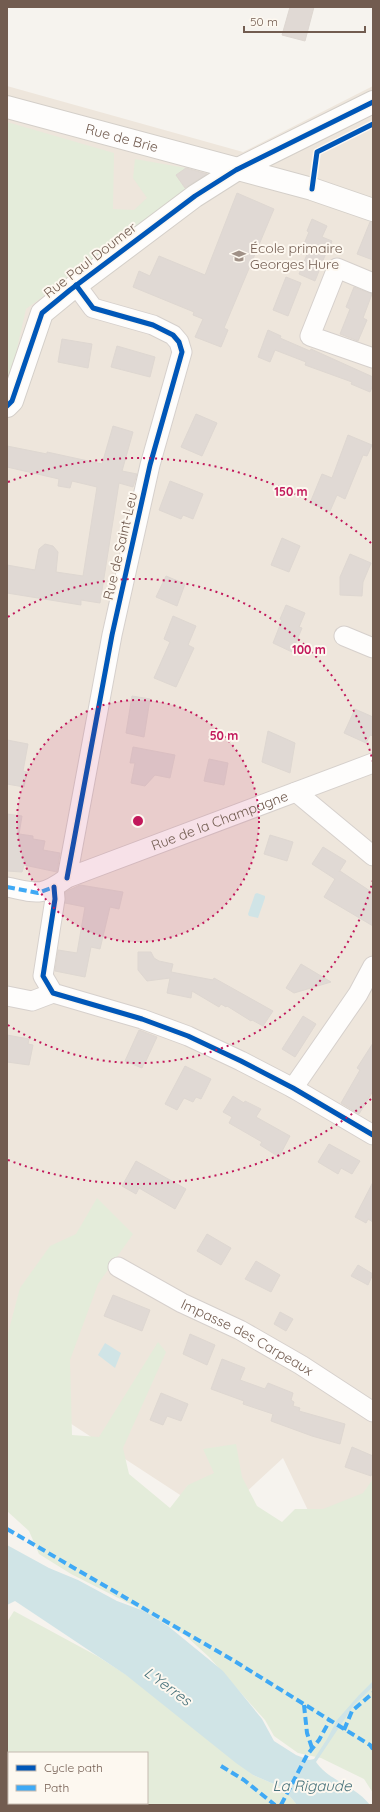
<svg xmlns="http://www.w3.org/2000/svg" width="380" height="1812" viewBox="0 0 380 1812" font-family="Quicksand,sans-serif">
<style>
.residential{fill:#eee6dc}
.green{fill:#e4ecda;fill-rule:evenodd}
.water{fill:#d0e4e6}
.building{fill:#e0d9d4;stroke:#ded7d1}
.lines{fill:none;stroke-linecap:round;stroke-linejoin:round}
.street-casing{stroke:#d6d0cc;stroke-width:21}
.secondary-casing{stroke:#d4cfc9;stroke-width:24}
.street{stroke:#fefdfc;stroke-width:19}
.secondary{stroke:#fefdfc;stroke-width:22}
.quiet{stroke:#3fa9f5;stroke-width:4;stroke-dasharray:8 4;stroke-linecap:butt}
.cycleway-casing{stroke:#fdf8f0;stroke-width:8}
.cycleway{stroke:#0057b8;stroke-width:5}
.ring{fill:none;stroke:#c2185b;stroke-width:2;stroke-dasharray:2 4}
.labels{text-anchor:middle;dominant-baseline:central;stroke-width:4;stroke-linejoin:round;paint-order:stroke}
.street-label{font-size:14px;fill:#725c50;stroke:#fdf8f0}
.poi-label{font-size:14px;fill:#725c50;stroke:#fdf8f0;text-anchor:start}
.water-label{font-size:15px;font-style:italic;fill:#49737c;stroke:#fdf8f0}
.centre{fill:#c2185b;stroke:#fdf8f0;stroke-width:2}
.ring-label{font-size:12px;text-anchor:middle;font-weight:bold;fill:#c2185b;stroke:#fdf8f0;stroke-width:4;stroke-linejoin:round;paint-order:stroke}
</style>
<rect width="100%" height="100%" fill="#f6f3ee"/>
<!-- residential -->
<polygon class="residential" points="7,86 243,152 373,86 373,1516 314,1523 283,1458 217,1519 7,1382"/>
<!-- green -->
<g class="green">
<polygon points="7,122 114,153 113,209 134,210 147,198 133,178 135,159 186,168 176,175 186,190 26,309 10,379 7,378"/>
<polygon points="97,1198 133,1234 98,1284 70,1360 72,1435 99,1437 158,1342 166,1352 123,1448 129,1474 170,1508 188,1485 214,1473 203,1449 236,1444 242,1477 257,1506 282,1522 295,1509 323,1509 363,1493 373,1479 373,1793 364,1779 321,1758 298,1753 274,1736 265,1720 209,1657 186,1636 138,1608 71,1574 39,1554 29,1531 7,1511 7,1337 20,1288 50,1246 76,1234"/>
<path d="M14,1611L97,1656L147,1688L253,1775L283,1788L297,1805H7V1622ZM9,1753H147V1803H9Z"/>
</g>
<!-- water -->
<g class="water">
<polygon points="257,893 265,896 265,898 258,918 249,916 248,914 255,894"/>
<polygon points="105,1343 121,1353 115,1368 98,1355"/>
<path d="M7,1545L49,1568L78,1580L117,1601L144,1611L168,1626L223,1671L262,1719L274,1741L296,1755L309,1760L314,1759L327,1739L337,1720L359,1695L373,1681V1687L354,1705L316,1762C329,1781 356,1786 370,1805H297L283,1788L253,1775L236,1763L126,1675L15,1601L7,1605Z"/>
</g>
<!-- building -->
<g class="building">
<polygon points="290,7 314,7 305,41 282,35"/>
<polygon points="186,168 207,174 185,188 176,175"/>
<polygon points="237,193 274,209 224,328 228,330 221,347 195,337 203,319 193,315 194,312 133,287 139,271 150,276 159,256 205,275"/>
<polygon points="312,219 327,226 322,237 332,241 327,254 326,253 315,281 299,274 310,247 304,244 309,232 307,231"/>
<polygon points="370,222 373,222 373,260 357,254"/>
<polygon points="286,277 301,283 288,316 273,310"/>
<polygon points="354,287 372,294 363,318 367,320 358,341 340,334 350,309 346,307"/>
<polygon points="268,330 281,336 280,338 310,351 311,349 373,377 373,385 370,392 351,384 352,382 305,365 306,362 275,350 270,362 258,357"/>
<polygon points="62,339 92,344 88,368 58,362"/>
<polygon points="117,346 155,357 150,377 111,367"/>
<polygon points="196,414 217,423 202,456 181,447"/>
<polygon points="113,426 133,432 122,471 137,474 133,487 119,483 100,603 81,600 81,605 7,593 7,565 35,570 39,549 45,544 53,546 58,552 56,572 83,576 97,487 72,481 70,488 58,486 59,479 7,467 7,446 47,454 47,452 102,464"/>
<polygon points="348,435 372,445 367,456 363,455 345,499 337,495 330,511 310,503 322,474 332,478"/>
<polygon points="170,481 203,494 193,519 183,515 181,519 159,510"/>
<polygon points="282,538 300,546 289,572 271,565"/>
<polygon points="350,554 371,563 363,582 362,596 340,595 340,577"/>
<polygon points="166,576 185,584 177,606 156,597"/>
<polygon points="286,605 305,613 299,627 302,628 292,652 273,643 282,620 280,619"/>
<polygon points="173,616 196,626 188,645 194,648 176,687 154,678 170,642 164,639"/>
<polygon points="132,696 150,699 144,737 126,733"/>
<polygon points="355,709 373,717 373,736 370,735 366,743 344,733"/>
<polygon points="268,731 295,743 290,773 262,762"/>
<polygon points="7,740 28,744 23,771 27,772 24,787 7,784"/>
<polygon points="133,747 175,755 170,778 155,775 145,786 131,783 135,763 130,763"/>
<polygon points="209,759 228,763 224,785 204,781"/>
<polygon points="7,814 22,816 19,834 33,836 33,839 45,841 43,850 60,853 57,872 24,865 22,872 7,871"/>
<polygon points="270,835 293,842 287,861 264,854"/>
<polygon points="323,847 346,861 339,872 340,871 373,893 373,926 324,897 335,879 312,864"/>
<polygon points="80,885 123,892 119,909 110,907 100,949 91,947 85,977 55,971 58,950 77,953 85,907 65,903 65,892"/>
<polygon points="138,952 151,952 154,958 159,961 173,964 171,972 213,980 214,978 273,1011 263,1026 252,1020 251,1021 227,1006 226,1007 221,1004 219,1007 192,991 191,998 167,993 170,978 147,981 138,970"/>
<polygon points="301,964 331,982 294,993 286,988"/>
<polygon points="303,1016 316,1024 295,1057 282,1049"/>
<polygon points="139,1030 157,1037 145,1063 144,1063 142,1068 125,1061"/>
<polygon points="7,1035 29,1039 28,1044 33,1045 29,1065 7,1062"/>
<polygon points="373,1043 373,1091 359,1114 341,1103 360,1070 357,1068"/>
<polygon points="185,1066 211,1079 201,1099 196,1097 193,1102 184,1098 177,1110 165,1104"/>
<polygon points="233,1096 244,1103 245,1101 261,1109 256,1117 290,1136 279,1157 260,1145 262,1142 229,1123 232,1117 223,1112"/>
<polygon points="329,1144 360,1161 352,1174 341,1168 338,1174 318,1162"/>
<polygon points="136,1161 186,1189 175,1209 139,1188 136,1194 122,1186"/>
<polygon points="373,1182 373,1222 368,1219 366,1223 355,1217"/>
<polygon points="207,1234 231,1248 221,1265 197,1251"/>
<polygon points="256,1261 280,1275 271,1292 245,1279"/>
<polygon points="358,1265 373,1274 368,1285 351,1276"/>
<polygon points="113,1295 150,1310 142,1331 104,1316"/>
<polygon points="280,1312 293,1319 286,1331 274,1324"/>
<polygon points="190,1334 215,1345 207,1365 183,1354"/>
<polygon points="222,1359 245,1368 240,1380 265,1389 268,1383 293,1393 291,1400 294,1402 293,1406 300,1408 299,1411 345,1424 340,1444 312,1436 271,1421 273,1414 243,1404 244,1401 211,1389"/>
<polygon points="161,1393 188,1404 181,1421 167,1416 163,1425 150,1420"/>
<polygon points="352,1447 373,1456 373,1469 371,1476 345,1467"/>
</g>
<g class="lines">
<defs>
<g id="street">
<polyline points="373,283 337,268 310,336 373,358"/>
<polyline points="344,636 373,648"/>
<polyline points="296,792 373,856"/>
<polyline points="67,878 112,635 150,465 182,352 179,342 173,335 153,325 93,308 76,285"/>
<path id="s1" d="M7,887C37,893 41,897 67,878L373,763"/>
<polyline points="54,887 55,899 43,976 53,993 142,1019 188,1036 241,1061 293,1088 373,1135"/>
<polyline points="7,996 32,1001 53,993"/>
<polyline points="293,1088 358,994 373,966"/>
<path id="s2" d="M118,1267L182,1303L240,1330L301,1365L373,1412"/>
</g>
<g id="secondary">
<path id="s3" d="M7,107L312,189L373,210"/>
<polyline points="7,406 12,401 42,313 70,290 195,196 236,170 373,102"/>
</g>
</defs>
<!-- street casing -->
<use href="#street" class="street-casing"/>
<!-- secondary casing -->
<use href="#secondary" class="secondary-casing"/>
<!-- street -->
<use href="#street" class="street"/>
<!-- secondary -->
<use href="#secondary" class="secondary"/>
<!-- quiet -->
<g class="quiet">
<polyline points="7,887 38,893 54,887"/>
<polyline points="7,1529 236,1662 370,1745 373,1749"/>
<polyline points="304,1705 307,1733 312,1748"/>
<polyline points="344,1730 352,1711 373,1693"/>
<polyline points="221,1766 244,1780 275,1805"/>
<polyline points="281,1805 307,1755 319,1740 330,1720"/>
</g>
<defs>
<g id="cycleway">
<polyline points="312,189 317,152 373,124"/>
<polyline points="7,406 12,401 42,313 70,290 195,196 236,170 373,102"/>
<polyline points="67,878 112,635 150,465 182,352 179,342 173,335 153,325 93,308 76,285"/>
<polyline points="54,887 55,899 43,976 53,993 142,1019 188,1036 241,1061 293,1088 373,1135"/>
</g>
</defs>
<!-- cycleway casing -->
<use href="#cycleway" class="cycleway-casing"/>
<!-- cycleway -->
<use href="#cycleway" class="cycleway"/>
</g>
<!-- distance rings -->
<circle cx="138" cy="821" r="121" fill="#c2185b" fill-opacity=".12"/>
<g class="ring">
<circle cx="138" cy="821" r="121"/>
<path d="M373 880A242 242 0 0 1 8 1025M8 617A242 242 0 0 1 373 762"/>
<path d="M371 1099A363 363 0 0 1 8 1160M8 482A363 363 0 0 1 371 543"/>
</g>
<!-- icons -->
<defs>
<symbol id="school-bare" viewBox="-9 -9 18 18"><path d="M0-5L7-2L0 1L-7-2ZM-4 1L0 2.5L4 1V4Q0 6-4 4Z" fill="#a09187" stroke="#fdf8f0" stroke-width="2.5" paint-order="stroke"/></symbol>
</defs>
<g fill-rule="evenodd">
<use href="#school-bare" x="229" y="246" width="20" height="20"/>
</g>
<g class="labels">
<!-- street labels -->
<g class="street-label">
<text stroke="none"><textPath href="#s3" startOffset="119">Rue de Brie</textPath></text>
<text transform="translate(90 260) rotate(-38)">Rue Paul Doumer</text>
<text transform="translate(120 546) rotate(-77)">Rue de Saint-Leu</text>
<text stroke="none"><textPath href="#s1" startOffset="227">Rue de la Champagne</textPath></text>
<text stroke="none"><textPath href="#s2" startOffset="147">Impasse des Carpeaux</textPath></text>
</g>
<!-- poi labels -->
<g class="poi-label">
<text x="250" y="248">École primaire<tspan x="250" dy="16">Georges Hure</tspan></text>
</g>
<!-- water labels -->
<g class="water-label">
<text transform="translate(168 1686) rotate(36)">L'Yerres</text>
<text x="312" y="1785">La Rigaude</text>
</g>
</g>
<circle cx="138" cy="821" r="6" class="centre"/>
<g class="ring-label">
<text x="291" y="496">150 m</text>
<text x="309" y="654">100 m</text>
<text x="224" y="740">50 m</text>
</g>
<!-- border -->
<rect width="380" height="1812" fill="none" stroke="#725c50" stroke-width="16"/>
<!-- legend -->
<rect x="8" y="1752" width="140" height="52" fill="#fdf8f0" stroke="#c5bab0"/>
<rect x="16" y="1765" width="20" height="6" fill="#0057b8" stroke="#c5bab0"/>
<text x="44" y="1772" font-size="12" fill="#725c50">Cycle path</text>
<rect x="16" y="1785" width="20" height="6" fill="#3fa9f5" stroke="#c5bab0"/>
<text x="44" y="1792" font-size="12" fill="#725c50">Path</text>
<!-- scale -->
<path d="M244 26v6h121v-6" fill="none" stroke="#725c50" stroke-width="2"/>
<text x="250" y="26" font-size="12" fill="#725c50" stroke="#fdf8f0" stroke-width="3" paint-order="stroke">50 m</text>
</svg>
